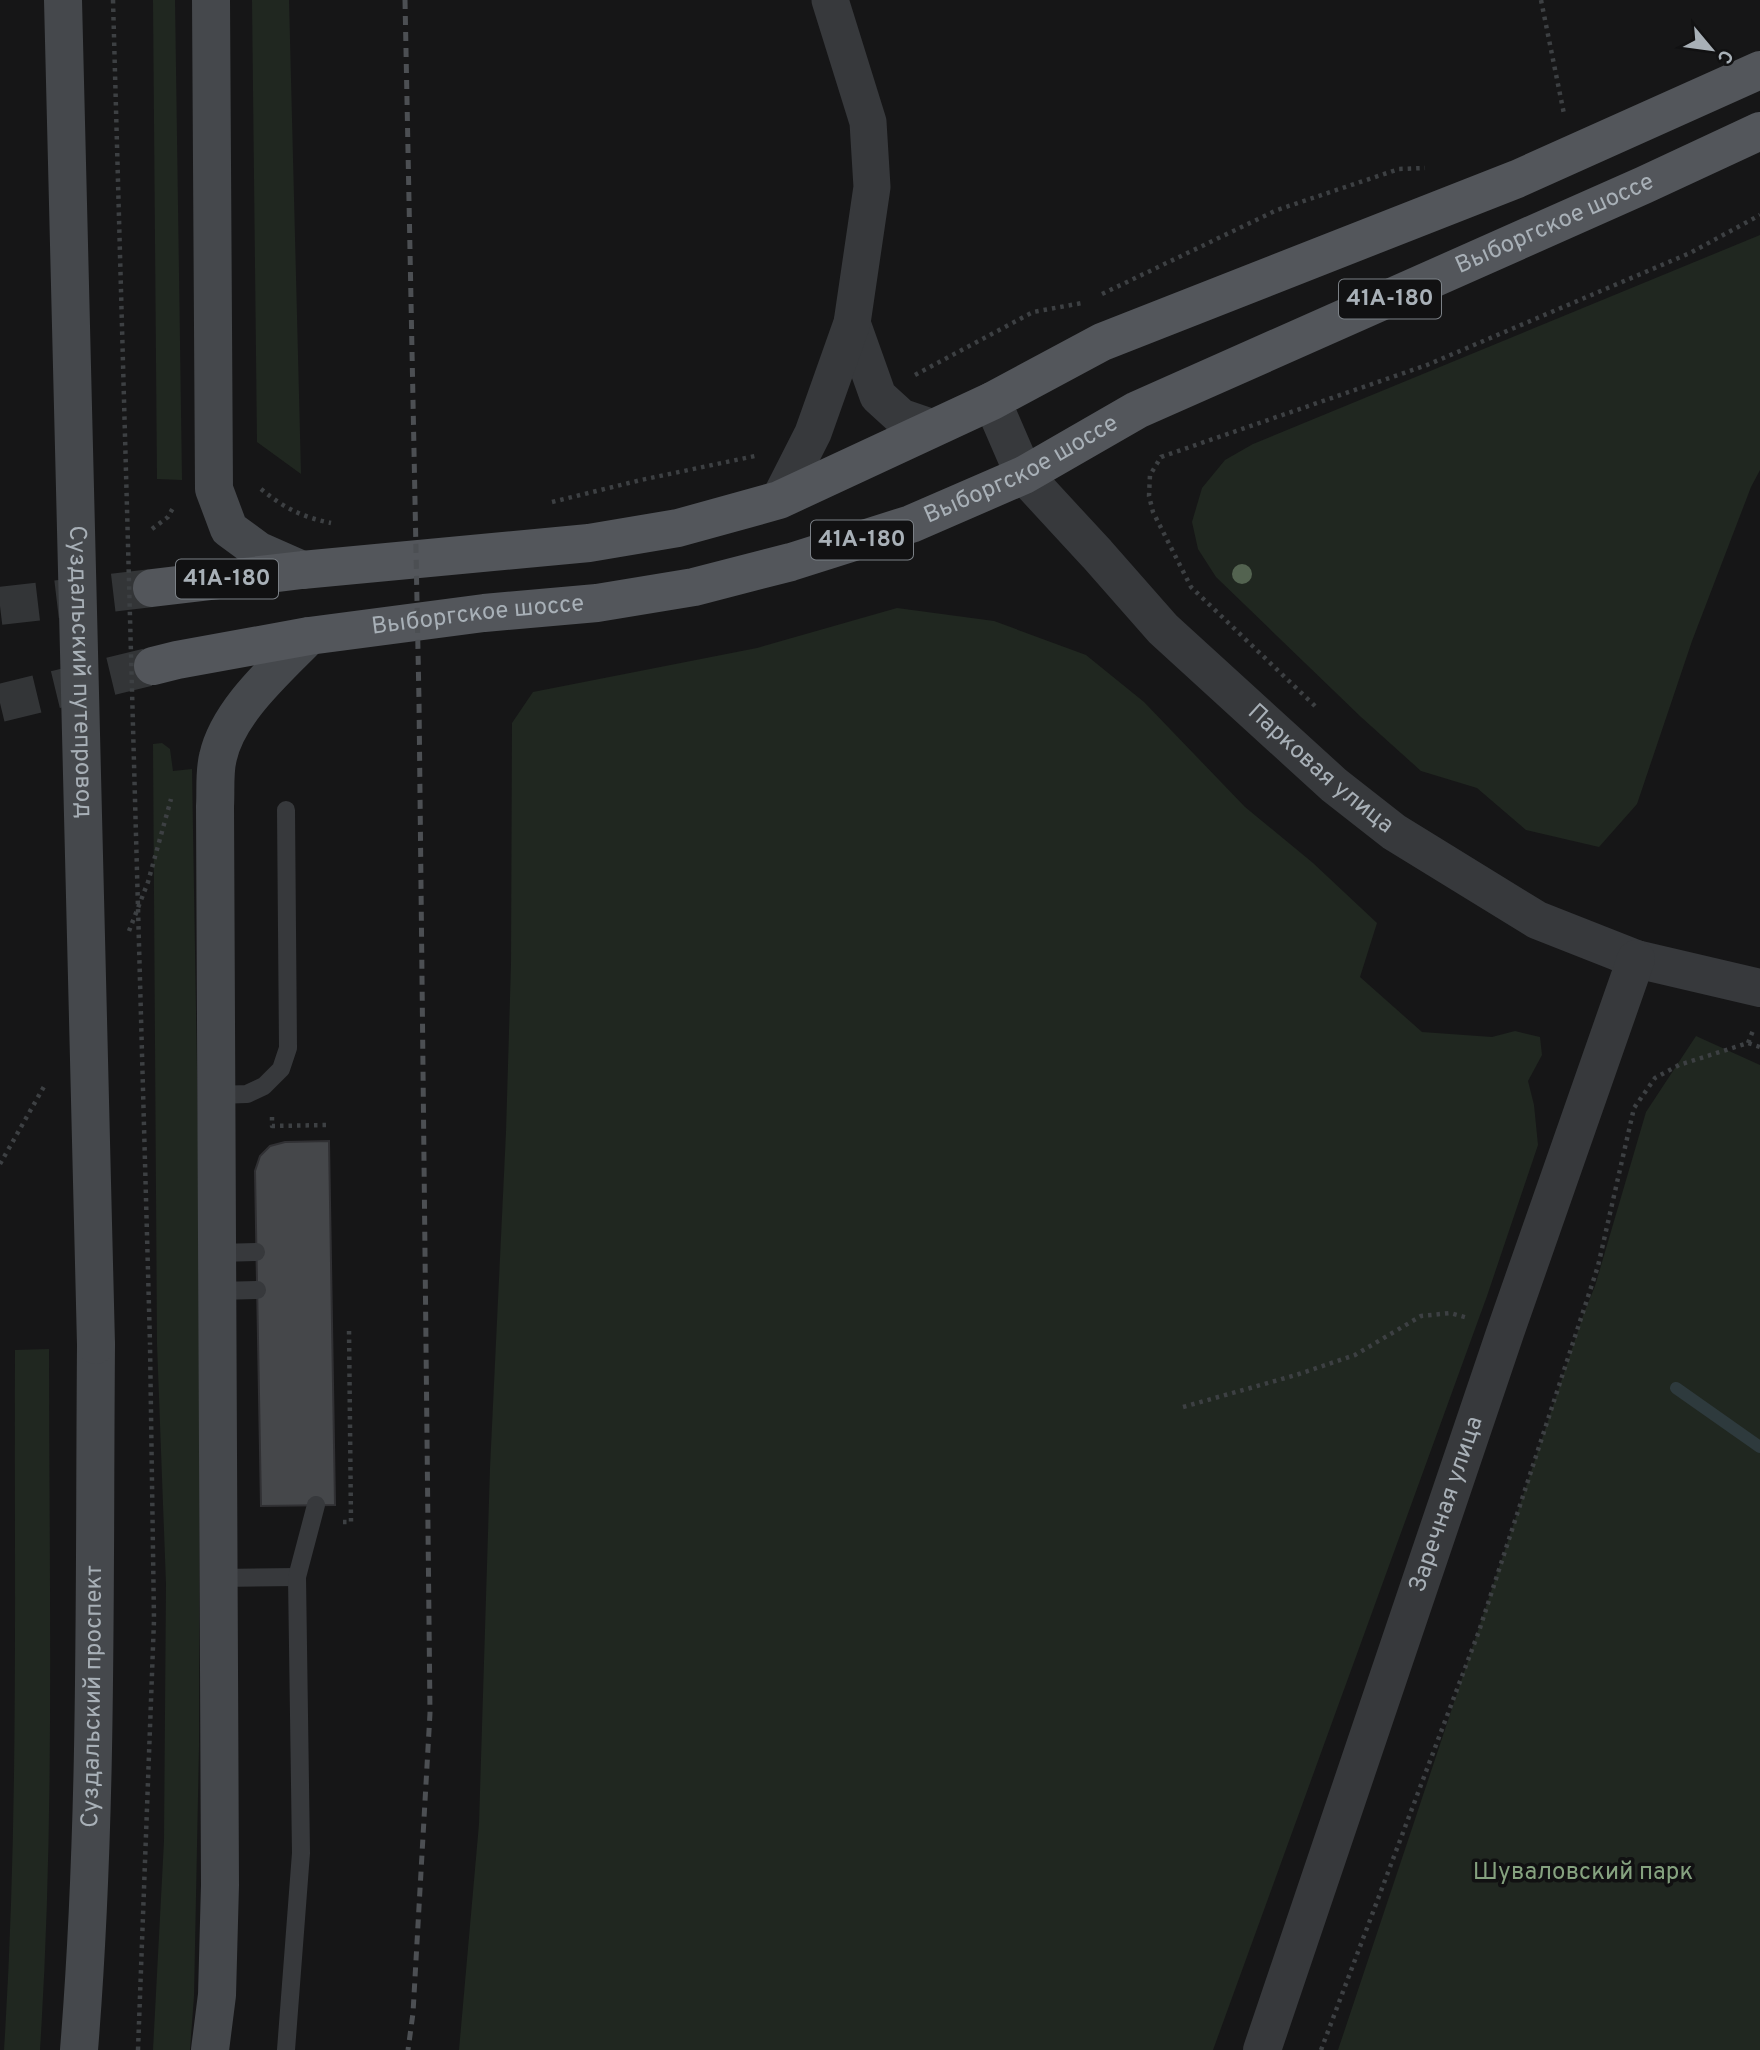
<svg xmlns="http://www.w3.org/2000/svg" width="1760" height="2050" viewBox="0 0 1760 2050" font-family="Overpass,sans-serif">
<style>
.green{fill:#202720}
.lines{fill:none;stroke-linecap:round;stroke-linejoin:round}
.stream{stroke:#2e3a3d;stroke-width:12}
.building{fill:#45474a;stroke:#303033;stroke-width:2}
.primary-tunnel{stroke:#333537;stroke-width:38;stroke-dasharray:38 19;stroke-linecap:butt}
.path{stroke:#3d4043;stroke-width:4.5;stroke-dasharray:3.5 5;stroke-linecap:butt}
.service{stroke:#37393c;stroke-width:18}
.minor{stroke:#37393c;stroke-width:37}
.tertiary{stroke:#37393c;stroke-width:38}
.secondary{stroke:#45484c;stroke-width:38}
.primary{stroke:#53565b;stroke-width:38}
.rail{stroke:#4c4f53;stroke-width:5;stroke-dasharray:9 7;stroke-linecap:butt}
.path-bridge{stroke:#3d4043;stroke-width:4.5;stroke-dasharray:3.5 5;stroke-linecap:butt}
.secondary-bridge{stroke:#45484c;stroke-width:38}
.tree{fill:#536350}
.labels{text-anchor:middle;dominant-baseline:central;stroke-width:7;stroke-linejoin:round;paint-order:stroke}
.shield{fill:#111112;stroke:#7b8086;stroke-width:2}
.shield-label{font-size:23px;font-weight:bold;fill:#a8b0b7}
.street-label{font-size:24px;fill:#a8b0b7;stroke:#111112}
.park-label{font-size:24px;fill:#85a27f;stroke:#111112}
</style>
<rect width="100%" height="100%" fill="#161617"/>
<!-- green -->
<g class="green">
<polygon points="153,0 175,0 182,480 157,479"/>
<polygon points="252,0 289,0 301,474 257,442"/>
<polygon points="1760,235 1760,470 1751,487 1692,641 1637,804 1599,847 1526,830 1477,788 1421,771 1361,717 1216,577 1198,549 1192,522 1202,488 1225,460 1253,444"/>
<polygon points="897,608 994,621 1086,655 1144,702 1245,807 1313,863 1377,923 1360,977 1422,1032 1492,1037 1515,1031 1540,1037 1542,1055 1528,1081 1534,1105 1538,1145 1487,1296 1213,2050 459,2050 479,1824 490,1468 506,1132 511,964 512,723 533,692 757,648"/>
<polygon points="162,743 170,749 173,771 192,769 200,1251 199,1747 194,1996 190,2050 153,2050 164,1841 166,1584 157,1344 153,744"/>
<polygon points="1696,1036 1760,1065 1760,2050 1338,2050 1584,1313 1595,1286 1646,1112"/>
<path d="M49,1349C49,1583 55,1817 40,2050H4C19,1817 14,1583 15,1350Z"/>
</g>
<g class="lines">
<!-- stream -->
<polyline class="stream" points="1676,1388 1760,1447"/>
</g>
<!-- building -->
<polygon class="building" points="329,1141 335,1505 261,1506 255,1171 260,1156 270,1146 285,1142"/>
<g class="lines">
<!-- primary-tunnel -->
<g class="primary-tunnel">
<polyline points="0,606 152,588"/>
<polyline points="0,703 153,666"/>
</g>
<!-- path -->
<g class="path">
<polyline points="1541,0 1564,114"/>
<polyline points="1102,294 1277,210 1399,169 1425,168"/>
<polyline points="915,375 1033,312 1082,303"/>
<path d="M261,489C284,508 302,517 331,523"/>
<polyline points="552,502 641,480 755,456"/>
<polyline points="152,529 168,517 174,506"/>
<polyline points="1315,706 1191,587 1153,512 1149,496 1150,475 1161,457 1427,365 1690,253 1760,215"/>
<polyline points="129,931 148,882 171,799"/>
<polyline points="1748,1043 1754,1028"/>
<polyline points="272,1117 272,1126 328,1125"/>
<polyline points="0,1164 46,1083"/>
<polyline points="1183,1407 1296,1375 1355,1355 1421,1316 1450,1313 1468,1318"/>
<polyline points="343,1522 351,1522 349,1328"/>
<polyline points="138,2050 154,1620 150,1344"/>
<polyline points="1321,2050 1479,1631 1598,1266 1634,1108 1655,1078 1679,1065 1748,1043 1760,1047"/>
</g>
<!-- service -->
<g class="service">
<polyline points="217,1095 247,1094 264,1086 281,1069 288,1048 286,810"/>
<polyline points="218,1253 256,1252"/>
<polyline points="218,1291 257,1290"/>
<polyline points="219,1578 297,1577"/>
<polyline points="286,2050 301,1853 297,1577 316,1505"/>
</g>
<!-- minor -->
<g class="minor">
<polyline points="852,323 878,396 901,417 933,428"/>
<polyline points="779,500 813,433 852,323 872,187 868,122 830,0"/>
</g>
<!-- tertiary -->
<g class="tertiary">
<path id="s1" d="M992,401L1024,475L1097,554L1163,629L1334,785L1394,832L1537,920L1636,959L1760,988"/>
<path id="s2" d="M1262,2050L1506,1330L1636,959"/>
</g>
<!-- secondary -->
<g class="secondary">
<polyline points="211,0 214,489 229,529 259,551 302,570"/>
<path id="s3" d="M79,2050C98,1816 94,1580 96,1345"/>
<path d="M210,2050L217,1995L220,1885L215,806C216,791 214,772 218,757C228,711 277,669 309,636"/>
</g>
<!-- primary -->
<g class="primary">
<polyline points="152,588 302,570 589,543 678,528 779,500 992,401 1102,342 1517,179 1760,70"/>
<path id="s4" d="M153,666L177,660L309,636L484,613L597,603L694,587L791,562L911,524L1024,475L1137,410L1644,185L1760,131"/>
</g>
<!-- rail -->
<polyline class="rail" points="405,0 419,701 430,1713 413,2013 408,2050"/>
<!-- path-bridge -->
<polyline class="path-bridge" points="113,0 150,1344"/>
<!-- secondary-bridge -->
<path class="secondary-bridge" id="s5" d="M63,0L96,1345"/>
</g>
<!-- trees -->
<circle class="tree" cx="1242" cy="574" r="10"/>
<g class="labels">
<!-- shield labels -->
<g class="shield">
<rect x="1339" y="279.5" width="102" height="39" rx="5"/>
<rect x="811" y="520.5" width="102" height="39" rx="5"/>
<rect x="176" y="559.5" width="102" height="39" rx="5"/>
</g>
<g class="shield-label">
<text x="1390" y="299">41А-180</text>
<text x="862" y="540">41А-180</text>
<text x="227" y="579">41А-180</text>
</g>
<!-- street labels -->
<g class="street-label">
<text stroke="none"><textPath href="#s4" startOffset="1484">Выборгское шоссе</textPath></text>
<text stroke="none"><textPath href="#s4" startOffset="896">Выборгское шоссе</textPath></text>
<text stroke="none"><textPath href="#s4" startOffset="329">Выборгское шоссе</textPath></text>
<text stroke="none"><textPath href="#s5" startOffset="672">Суздальский путепровод</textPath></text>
<text stroke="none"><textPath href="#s1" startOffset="499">Парковая улица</textPath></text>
<text stroke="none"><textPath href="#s2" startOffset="576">Заречная улица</textPath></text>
<text stroke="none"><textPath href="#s3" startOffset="354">Суздальский проспект</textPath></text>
</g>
<!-- park labels -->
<g class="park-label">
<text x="1583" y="1873">Шуваловский парк</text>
</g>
</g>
<!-- north arrow -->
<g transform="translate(1711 49) rotate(119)" stroke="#111112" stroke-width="5" paint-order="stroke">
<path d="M0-5L12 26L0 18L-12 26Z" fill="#a8b0b7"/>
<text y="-10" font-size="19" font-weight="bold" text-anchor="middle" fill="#a8b0b7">С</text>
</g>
</svg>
